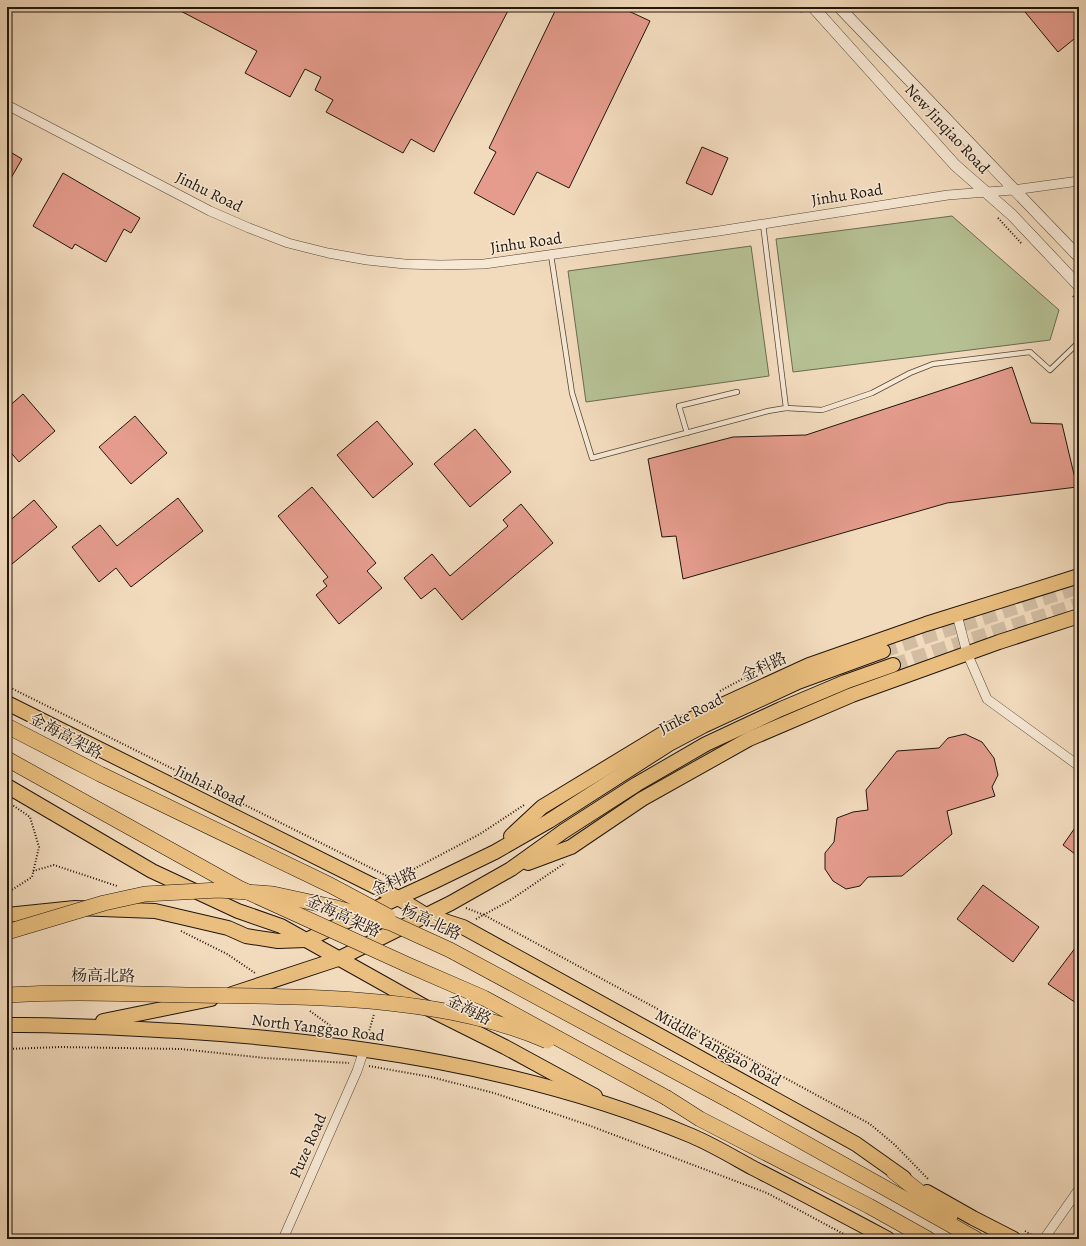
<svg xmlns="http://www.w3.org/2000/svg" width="1086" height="1246" viewBox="0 0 1086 1246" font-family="Alegreya,'Noto Serif SC',serif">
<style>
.green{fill:#b6c194;stroke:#6b6b50}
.building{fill:#e59c8d;stroke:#20150c}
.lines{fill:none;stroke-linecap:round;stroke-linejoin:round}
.primary-tunnel{stroke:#d2bda2;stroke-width:14;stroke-dasharray:14 7;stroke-linecap:butt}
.service-casing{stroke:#544638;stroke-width:6}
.minor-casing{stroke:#544638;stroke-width:10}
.tertiary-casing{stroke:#544638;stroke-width:12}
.primary-casing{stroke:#20150c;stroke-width:16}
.trunk-casing{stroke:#20150c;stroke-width:16}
.path{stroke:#20150c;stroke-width:2;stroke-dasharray:1 2;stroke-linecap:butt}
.service{stroke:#f7e8d4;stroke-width:4.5}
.minor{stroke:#f7e8d4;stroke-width:9}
.tertiary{stroke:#f7e8d4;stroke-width:11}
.primary{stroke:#e9be7e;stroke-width:14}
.trunk{stroke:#e9be7e;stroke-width:15}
.trunk-bridge-casing{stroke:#20150c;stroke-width:16;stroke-linecap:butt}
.trunk-bridge{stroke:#e9be7e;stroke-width:15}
.labels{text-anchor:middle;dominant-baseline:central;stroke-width:3;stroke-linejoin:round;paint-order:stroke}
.street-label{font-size:16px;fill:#20150c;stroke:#f7e8d4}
</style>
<rect width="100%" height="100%" fill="#f2dbbd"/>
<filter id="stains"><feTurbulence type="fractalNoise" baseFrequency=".005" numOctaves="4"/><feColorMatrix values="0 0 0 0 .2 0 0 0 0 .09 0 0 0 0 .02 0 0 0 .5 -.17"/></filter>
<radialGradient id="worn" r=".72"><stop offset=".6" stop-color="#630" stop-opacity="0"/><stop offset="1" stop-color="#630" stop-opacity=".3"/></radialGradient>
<!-- green -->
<g class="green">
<polygon points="952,216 1059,310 1050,340 793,372 776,239"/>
<polygon points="751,246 769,376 586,402 568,271"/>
</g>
<!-- building -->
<g class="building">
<polygon points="173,7 510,7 434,152 411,139 403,153 326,112 333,100 315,90 321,77 305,69 290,97 245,73 257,51"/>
<polygon points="557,7 620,7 650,21 569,188 537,172 514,215 474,193 496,152 489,148"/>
<polygon points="1021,7 1079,7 1079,35 1058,52"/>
<polygon points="702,147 728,158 712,195 686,183"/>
<polygon points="7,150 22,159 7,185"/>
<polygon points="63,173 140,218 131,233 124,229 106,262 75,244 72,249 33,226"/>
<polygon points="1012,367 1031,423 1062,424 1077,487 947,503 683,579 676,536 662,537 648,459 733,437 806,435"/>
<polygon points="23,394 55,431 19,462 7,448 7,408"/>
<polygon points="135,416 167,453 131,484 99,447"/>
<polygon points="377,421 413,464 373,498 337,455"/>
<polygon points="475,429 511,472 470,507 434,464"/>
<polygon points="312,487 376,563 367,571 382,588 339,624 316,595 327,586 323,581 328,577 278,516"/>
<polygon points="178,498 203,531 131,587 116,568 99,582 72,547 100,525 117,546"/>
<polygon points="34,500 57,527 12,564 7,558 7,523"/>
<polygon points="521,504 553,543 462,620 435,588 421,599 404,578 432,554 450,576 508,526 503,520"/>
<polygon points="965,734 982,742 994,758 998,775 992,787 995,796 947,811 952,834 902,876 868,877 860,886 846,889 833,881 825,869 825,853 834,842 837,818 853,812 868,810 866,790 897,751 939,748 948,738"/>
<polygon points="1079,822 1079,857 1063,845"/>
<polygon points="983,885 1039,927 1013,962 957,919"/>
<polygon points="1079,943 1079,1005 1048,984"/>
</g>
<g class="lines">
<!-- primary-tunnel -->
<g class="primary-tunnel">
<polyline points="883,651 1079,587"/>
<polyline points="893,665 1079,604"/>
</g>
<defs>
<g id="service">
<polyline points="551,255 572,393 592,458 768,411 786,408 763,224"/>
<polyline points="786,408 822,410 872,393 910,373 933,364 1030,352 1050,370 1079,342"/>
<polyline points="687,433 679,406 737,392"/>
</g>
<g id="minor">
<polyline points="7,105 210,211 249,228 288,243 328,253 367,260 405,264 441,265 484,264 719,231 948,195 1013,190 1079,181"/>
<polyline points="957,615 967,653 987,699 1079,766"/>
<polyline points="283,1239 357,1071 364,1050"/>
<polyline points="1044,1239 1079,1189"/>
</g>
<g id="tertiary">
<polyline points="813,7 955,165 1012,215 1079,286"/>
<polyline points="839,7 1079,257"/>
</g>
<g id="primary">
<polyline points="7,703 398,898 426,915 463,927 856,1144 904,1178"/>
<polyline points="7,786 152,871 238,911 281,926 429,1009 505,1047 595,1096"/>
<polyline points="511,836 542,807 672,728 809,665 926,624 1079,576"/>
<polyline points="528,863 571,847 642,799 749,739 852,695 999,642 1079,616"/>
<polyline points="7,915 75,908 155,911 228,928 246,936 278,941 306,940 431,883 495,852 549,821 669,744 703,726 798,682 883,651"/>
<polyline points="232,994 338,959 451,903 511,869 564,831 637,784 706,744 781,709 845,682 893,665"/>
<polyline points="103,1021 211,999"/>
<path d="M7,1025C64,1024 121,1028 178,1031C351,1042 531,1068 692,1136C713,1145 733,1157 753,1168C798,1191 843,1215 888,1239"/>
<polyline points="927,1192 973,1218 1014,1239"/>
</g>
<g id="trunk">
<polyline points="667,1098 700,1119 869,1206 928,1239"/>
<polyline points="732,1102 976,1239"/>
<polyline points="894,1172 950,1216"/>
</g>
</defs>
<!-- service casing -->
<use href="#service" class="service-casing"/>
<!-- minor casing -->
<use href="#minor" class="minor-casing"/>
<!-- tertiary casing -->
<use href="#tertiary" class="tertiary-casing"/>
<!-- primary casing -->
<use href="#primary" class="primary-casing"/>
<!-- trunk casing -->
<use href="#trunk" class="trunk-casing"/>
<!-- path -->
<g class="path">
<polyline points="797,7 803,13"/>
<polyline points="998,218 1022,244"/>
<polyline points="1073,296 1079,302"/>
<polyline points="7,686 401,883"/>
<polyline points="720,691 748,676 770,668"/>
<polyline points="33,871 54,865 117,886"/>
<polyline points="393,880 480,834 524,805"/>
<polyline points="7,893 32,877 39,847 30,817 11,804"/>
<polyline points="466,908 484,915 870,1124 895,1145 929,1180"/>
<polyline points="476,919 509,901 565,863"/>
<polyline points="181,931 227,954 255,973"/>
<polyline points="310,1011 342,1034"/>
<polyline points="367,1039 374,1014"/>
<polyline points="7,1049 60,1047 181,1049 265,1058 349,1063"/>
<polyline points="369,1066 431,1077 494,1093 588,1125 767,1193 853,1239"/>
<polyline points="1025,1231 1035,1237"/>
</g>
<!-- service -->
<use href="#service" class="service"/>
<!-- minor -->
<use href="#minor" class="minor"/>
<!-- tertiary -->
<use href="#tertiary" class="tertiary"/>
<!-- primary -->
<use href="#primary" class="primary"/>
<!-- trunk -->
<use href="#trunk" class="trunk"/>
<defs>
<g id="trunk-bridge">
<polyline points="7,726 100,774 330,885 388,916"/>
<polyline points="7,759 239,888 408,965 484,998 667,1098"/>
<polyline points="7,932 104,903 145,894 219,890 273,894 333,907 391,923 450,950 732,1102"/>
<path d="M7,995C69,991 132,994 195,995C308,997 442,995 547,1041"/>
</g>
</defs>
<!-- trunk-bridge casing -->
<use href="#trunk-bridge" class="trunk-bridge-casing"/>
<!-- trunk-bridge -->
<use href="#trunk-bridge" class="trunk-bridge"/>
</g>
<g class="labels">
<!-- street labels -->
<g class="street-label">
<text transform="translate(947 129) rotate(47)">New Jinqiao Road</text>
<text transform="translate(209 192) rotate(26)">Jinhu Road</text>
<text transform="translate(847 195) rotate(-9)">Jinhu Road</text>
<text transform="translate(526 243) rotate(-8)">Jinhu Road</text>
<text transform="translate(764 667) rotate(-25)">金科路</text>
<text transform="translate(691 714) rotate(-27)">Jinke Road</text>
<text transform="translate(66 736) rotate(28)">金海高架路</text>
<text transform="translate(210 786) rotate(26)">Jinhai Road</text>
<text transform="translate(394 882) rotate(-24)">金科路</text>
<text transform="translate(343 916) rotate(25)">金海高架路</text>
<text transform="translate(431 922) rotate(25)">杨高北路</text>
<text transform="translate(103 976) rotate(1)">杨高北路</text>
<text transform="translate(469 1010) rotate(27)">金海路</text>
<text transform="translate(318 1028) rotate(7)">North Yanggao Road</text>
<text transform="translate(718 1048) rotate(29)">Middle Yanggao Road</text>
<text transform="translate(308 1146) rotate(-66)">Puze Road</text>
</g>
</g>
<!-- margin -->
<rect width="1086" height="1246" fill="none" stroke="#f2dbbd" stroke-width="24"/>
<rect x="8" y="8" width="1070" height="1230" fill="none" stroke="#20150c" stroke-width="2"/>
<rect x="12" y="12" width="1062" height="1222" fill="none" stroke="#20150c"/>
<rect width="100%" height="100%" filter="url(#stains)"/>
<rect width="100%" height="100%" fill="url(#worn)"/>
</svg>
